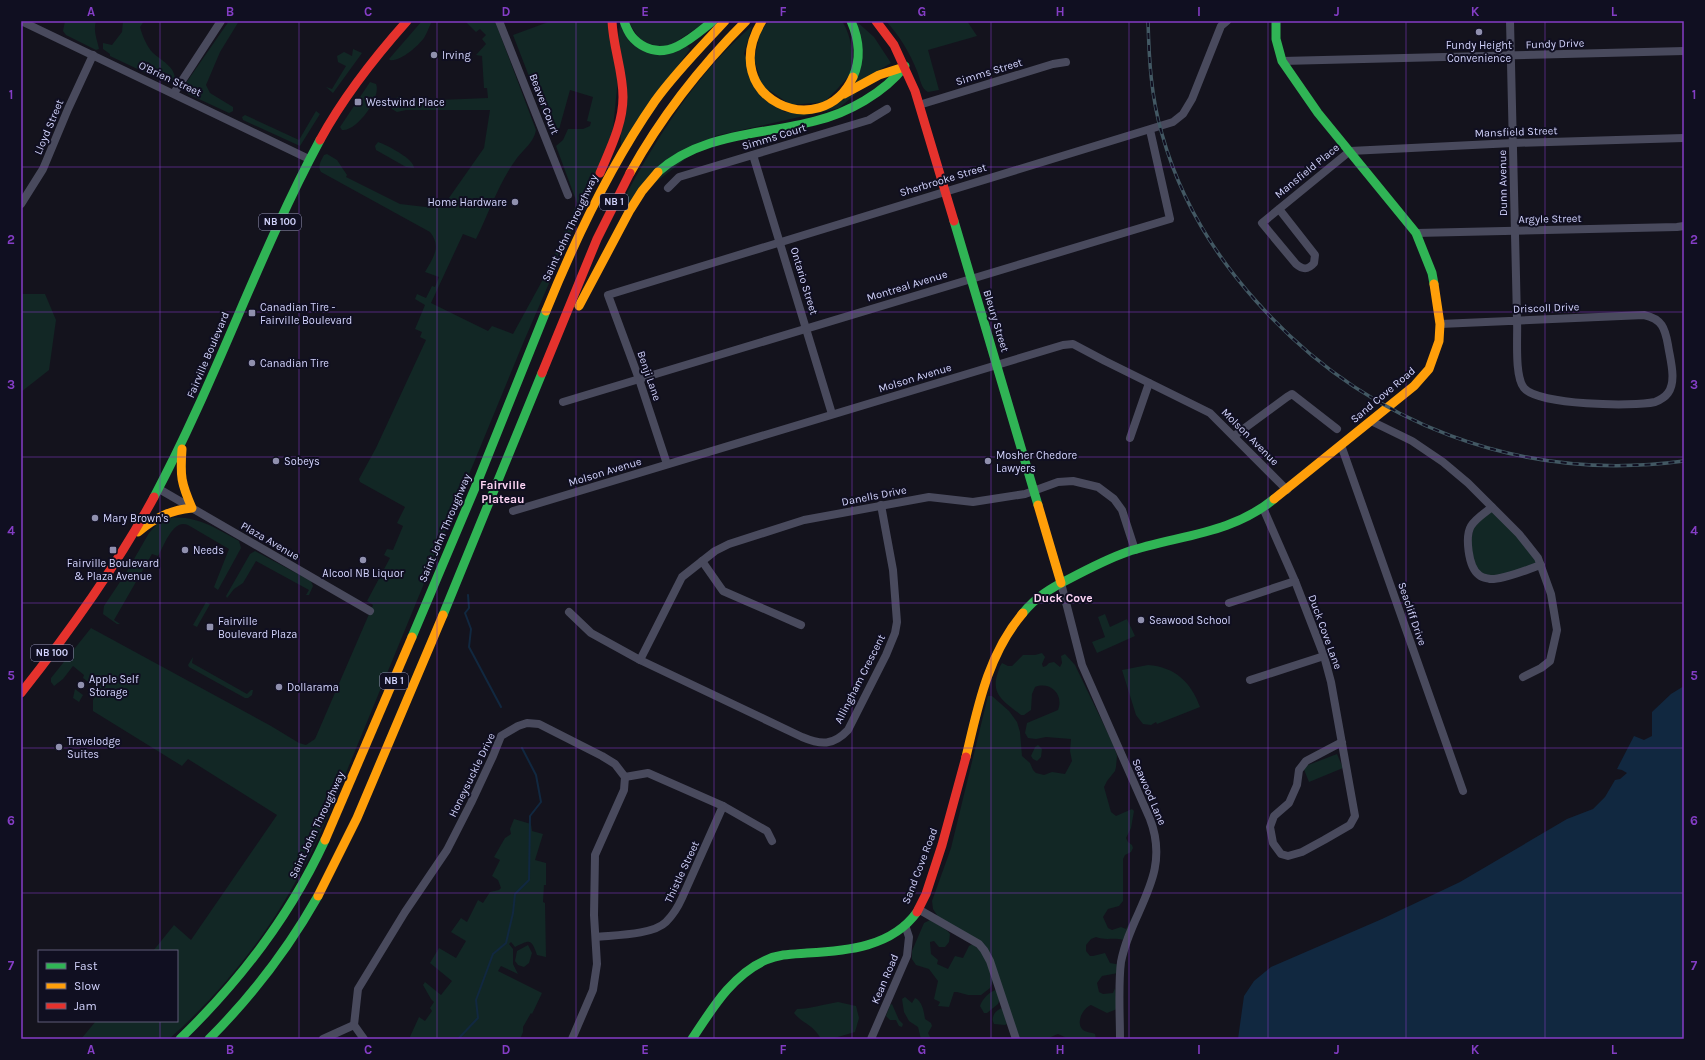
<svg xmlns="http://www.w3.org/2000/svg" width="1705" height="1060" viewBox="0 0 1705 1060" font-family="Karla,sans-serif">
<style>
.green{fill:#122725}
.water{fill:#112840}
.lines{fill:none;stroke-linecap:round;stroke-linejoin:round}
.stream{stroke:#112840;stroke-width:2}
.street{stroke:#494a5d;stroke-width:8}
.fast{stroke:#30b455;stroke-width:9}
.slow{stroke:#ff9f0a;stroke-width:9}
.jam{stroke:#e5322d;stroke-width:9}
.rail-casing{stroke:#425863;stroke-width:3.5}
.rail{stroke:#100f21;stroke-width:2;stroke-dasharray:6;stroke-linecap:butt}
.grid{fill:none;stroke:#843dc5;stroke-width:1;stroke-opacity:0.55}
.poi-dot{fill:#9090ae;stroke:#100f21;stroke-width:1.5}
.labels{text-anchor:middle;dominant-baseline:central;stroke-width:4;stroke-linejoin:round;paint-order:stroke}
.shield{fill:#100f21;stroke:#9898ba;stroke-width:1}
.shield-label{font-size:10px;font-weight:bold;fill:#d2d3fc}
.street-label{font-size:11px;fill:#d2d3fc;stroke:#100f21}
.poi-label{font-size:11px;fill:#d2d3fc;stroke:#100f21;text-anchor:start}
.neighbourhood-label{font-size:12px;font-weight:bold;fill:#fcd4f3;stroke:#100f21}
.neatline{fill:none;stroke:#843dc5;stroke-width:1.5}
.grid-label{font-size:13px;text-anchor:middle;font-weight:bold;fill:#843dc5}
</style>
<rect width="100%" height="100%" fill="#14131d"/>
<!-- green -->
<g class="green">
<path d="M65,21H96C93,31 97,39 99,49L96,50L66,35L63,31Z"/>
<path d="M123,21H144L140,27C142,35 147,47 153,53C161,60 175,67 175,79L172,82H165L110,56V54L103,49V43L112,45L122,32Z"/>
<polygon points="229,21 239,21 220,52 206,85 210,93 233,107 233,111 229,113 188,94 185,88 186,83"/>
<path d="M422,21H432C429,27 427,33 424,38C418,46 400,62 390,60L389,59Z"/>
<path d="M465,21H495L536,130C534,142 524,149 517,158C499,182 489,213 476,239L463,234L431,303L488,331L492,326L513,334L547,272L577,203L556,146L563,140L568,129H583L590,126L591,122L587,121L593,97L570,90L558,133L556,135L551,133L513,35L551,21H608L618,79L612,138L524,341L334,802C322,829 311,856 296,881C264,940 219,995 169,1039H81L96,1021H177V951H153L174,925L191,940L277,815L188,759L182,766L93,711V700L103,681L97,677L91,684L83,678L84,675L73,666L63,679L54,686L51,682V678L91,628L271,726L299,743L306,745L315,739L373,605L367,601L390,558L384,555L387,549L393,550L403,526L397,523L405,507L360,482L359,479L376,448L426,340L420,337L422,332L415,329L425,305L415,299L417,294L426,298L432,286L435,287L439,277L425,272C433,258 442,247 430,232L321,172C317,166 321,161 324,155L327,154L337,160L347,175L346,177L400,204L434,208L444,205L484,148L490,110H406L397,112L392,109L390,104L393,99L399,97L415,101L488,98L487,88H484L482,56L476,55L486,44L482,39L486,35L480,29L476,32Z"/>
<polygon points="621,21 632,43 686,45 690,49 621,146 617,41"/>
<polygon points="628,21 707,21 670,46 642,43"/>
<path d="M768,21H842C851,35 855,57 850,73C848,79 830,96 825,102L791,105L763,86L754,60L760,33Z"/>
<polygon points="856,21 874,37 891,63 856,84"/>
<path d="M886,21H967L977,36L928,50L939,90L928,92C921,89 920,78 917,71C910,53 899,35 886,21Z"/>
<path d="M752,26L744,54L784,112L857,93L839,108L715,136L629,203L623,200C656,139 698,71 752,26Z"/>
<polygon points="353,49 362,53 333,93 326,87 332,89 346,66 338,62 337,56 344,52 352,56"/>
<path d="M370,82L376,84C382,97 356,132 342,130L340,127Z"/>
<polygon points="316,111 320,114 300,146 243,120 242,117 245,115 299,140"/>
<path d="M378,142C387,145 414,159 414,168L406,167L376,150L375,146Z"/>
<polygon points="21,294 45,294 56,320 49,370 21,392"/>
<polygon points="1492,507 1541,565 1498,579 1478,575 1469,550 1475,521"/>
<path d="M170,518C196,515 217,529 239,541L241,548L218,590L214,587L229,549L188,525C173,518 164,546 158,556L152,554L114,620L120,624H117L103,614L104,606L126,573L149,533L158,523Z"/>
<polygon points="255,551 311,581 313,586 309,595 306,595 309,590 256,561 243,583 234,589 227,598 226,596 250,554"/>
<polygon points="206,602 210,604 197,627 193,625"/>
<polygon points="1105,614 1110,627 1127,619 1135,636 1097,653 1092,642 1105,637 1098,617"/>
<path d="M1042,653L1045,657L1042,664L1043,667L1046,666L1049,663L1054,662L1060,667L1062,663L1061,656L1065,654L1075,665L1114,746L1117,756L1116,767L1115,771L1107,781L1104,787L1111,812L1116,816L1132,809L1134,811L1131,828L1126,838L1128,842L1132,845L1133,848L1131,852L1125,855L1123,859V901L1119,906L1108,909L1103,917L1108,928L1112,930L1121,927L1126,929L1134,914L1123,940C1113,937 1107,941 1096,937L1091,939L1086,945V951L1090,956H1093L1105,953L1110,963L1121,965L1118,973L1102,976L1097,983L1099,992L1103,994L1113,993L1115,988L1117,1009L1107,1013L1091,1005C1083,1008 1075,1023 1083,1030C1087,1033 1092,1032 1095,1034L1096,1039H1069L1058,1034C1054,1035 1052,1037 1049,1038C1044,1040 1026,1039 1019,1039L990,954L939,918L933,909L932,901L951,848L988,696H992L1009,711L1017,722L1020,732L1022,756L1030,763L1033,770L1036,773L1044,775L1052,772L1065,774L1072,761L1070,751L1071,739L1046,737L1036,739L1028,738L1025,733L1027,723L1058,710C1064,695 1051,681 1035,687L1032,694L1031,710L1024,715H1021C1004,701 990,695 998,672C999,669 1000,666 1002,663L1008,666H1012L1023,655H1035Z"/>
<polygon points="193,657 192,663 247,694 251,690 253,690 252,695 248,698 245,698 189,667 188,665"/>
<path d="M1148,665C1175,667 1191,682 1200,707L1157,724L1156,722L1151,725L1143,724L1136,715L1122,670Z"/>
<polygon points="75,689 83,695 79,702 73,698"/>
<polygon points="1038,745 1042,749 1041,757 1037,761 1033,759 1031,756 1035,747"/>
<polygon points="1337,754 1343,768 1309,782 1303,767"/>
<path d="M514,819L531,824L532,831L543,834L535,860L546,863V885H544L543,902L545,903L546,957L537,955C531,938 530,940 515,947L511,942L509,944L513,949V964L518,974L501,966L498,971L542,993L532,1014L531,1013L523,1027V1032L520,1039H409L419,1017L425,1021L432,1011L430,1008L434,1002L431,999L423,985L425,982L441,995L452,981L430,963L439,948L456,958L466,941L451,932L461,918L467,922L478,900L483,903L490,892L499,890L501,888L498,880L492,876L500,860L494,857L505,838L511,834L510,829Z"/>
<path d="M930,920C935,923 948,930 950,934L949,942L945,947H939L934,941L930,942L931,954L938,960L937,964L948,969L955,956L963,958L969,946L973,944L984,954L993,980L992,984L990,988L981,995H968L957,992H954L949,1007L938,1006L940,1002L934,999L938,981L929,969L916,965L912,959V951L924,923Z"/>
<polygon points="528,945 532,953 529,963 524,967 518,965 515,961 517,951"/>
<path d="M996,990L1000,999L998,1004L987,1013H984L980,1006C982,999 990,991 996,990Z"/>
<path d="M905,997L912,1003L915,998C922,1001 924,1011 925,1019L931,1023L932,1026L928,1033L931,1039H921L918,1027L909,1021L904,1012L902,999Z"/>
<path d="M838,1002L856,1006L859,1018L855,1032L831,1039H821C813,1024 804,1025 794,1013L797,1009C810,1009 825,1004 838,1002Z"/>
<polygon points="892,1004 899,1020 903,1024 902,1027 899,1026 896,1020 890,1020 886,1016 890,1005"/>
<path d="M1003,1008L1007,1024L1005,1025L994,1024C990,1017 996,1009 1003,1008Z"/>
</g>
<!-- water -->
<polygon class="water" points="1684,686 1684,1039 1238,1039 1244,996 1254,981 1271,967 1382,919 1460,882 1567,819 1593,809 1605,797 1615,780 1620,779 1627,773 1622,770 1617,769 1634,736 1644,740 1652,736 1652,712 1671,694"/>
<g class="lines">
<!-- stream -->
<g class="stream">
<polyline points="468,595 469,608 465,613 471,629 469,647 501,707"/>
<polyline points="458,1039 478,1018 476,1000 493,954 506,943 513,913 515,894 529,880 530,816 541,802 536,775 522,748"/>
</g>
<!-- street -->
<g class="street">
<polyline points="21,21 309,159"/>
<polyline points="499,21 568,195"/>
<polyline points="1282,61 1684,51"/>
<polyline points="174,93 221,21"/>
<polyline points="919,105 1053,64 1066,62"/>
<polyline points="753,155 832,414"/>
<polyline points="668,188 679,177 869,120 887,109"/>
<polyline points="21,204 43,169 68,109 93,55"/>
<path d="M1279,209L1315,255L1314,263C1308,270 1303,270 1296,264L1262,223L1350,151L1513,143L1684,138"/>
<polyline points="1416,233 1677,227 1684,226"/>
<path d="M1440,324C1508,321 1576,318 1644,315C1662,319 1665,328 1668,345C1670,359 1677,381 1668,393C1665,397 1660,400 1655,402C1633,407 1538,405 1524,388C1514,376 1518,335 1517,319C1515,219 1512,120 1510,21"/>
<polyline points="563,402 1170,219 1150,130"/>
<polyline points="1371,421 1412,441 1443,462 1468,483 1519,534 1538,558 1551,594 1557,630 1550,661 1541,668 1523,677"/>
<polyline points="1234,436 1287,397 1292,394 1337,429"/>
<polyline points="1130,438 1149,383"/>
<polyline points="1341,445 1463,791"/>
<polyline points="667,464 639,379 608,295 1173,122 1183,114 1192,99 1221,26 1227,21"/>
<polyline points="159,489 370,611"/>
<path d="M1492,507C1485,513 1476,518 1471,526C1465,536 1468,567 1479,575C1482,578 1486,578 1490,579C1503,580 1528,569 1541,565"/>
<polyline points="1263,508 1295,581 1324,656 1331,682 1355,816 1350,825 1324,840 1302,852 1288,856 1281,854 1273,843 1270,827 1274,816 1289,803 1297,785 1299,770 1306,761 1342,742"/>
<polyline points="513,511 1063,345 1073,344 1105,361 1210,413 1287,490"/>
<polyline points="702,561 723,591 801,625"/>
<path d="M1061,583L1082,665L1150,819C1172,876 1131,910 1121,962C1118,984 1120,1017 1120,1039"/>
<polyline points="1229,603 1295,581"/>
<path d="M569,612L591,633L640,660L802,737C821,745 833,746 848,730L886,655L895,633L897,622L893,570L881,505"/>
<polyline points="640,660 682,577 715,551 729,544 804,520 929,497 973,502 1025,494 1058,482 1073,481 1098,487 1114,499 1122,510 1135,550"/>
<polyline points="1250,680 1324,656"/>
<polyline points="625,777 648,773 723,806 767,831 772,841"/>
<polyline points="918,909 979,944 984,950 990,961 1016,1039"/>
<path d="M596,937C614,935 653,935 666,922C673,915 678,907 682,898L723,806"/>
<polyline points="323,1039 354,1025"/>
<polyline points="364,1039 354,1025 358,989 405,912 447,850 471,803 493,756 501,736 518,726 527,723 539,724 602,756 615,764 625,777 624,790 595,855 594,915 597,964 593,990 572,1039"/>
<polyline points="871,1039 907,956 909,937 905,925"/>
</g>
<!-- fast -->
<g class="fast">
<path d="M624,21C628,33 633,41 645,47C670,60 695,35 713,21"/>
<path d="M851,21C859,39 861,59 853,77"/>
<polyline points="1276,21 1276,39 1282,61 1318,113 1416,233 1432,273 1434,284"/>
<path d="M658,172C701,133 762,135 815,121C848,113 884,93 905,66"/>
<polyline points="954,221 1038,505"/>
<path d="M154,497C216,381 258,255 320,140"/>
<path d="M1023,613C1036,597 1051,588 1069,579C1088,569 1107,559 1127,552C1178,535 1230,535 1274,499"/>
<polyline points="443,615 542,373"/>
<polyline points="412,637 475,488 546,311"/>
<path d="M180,1039C240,981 290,916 325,840"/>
<path d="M209,1039C252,996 288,949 318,896"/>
<path d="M692,1039C712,1009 732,975 766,960C779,954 793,954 807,953C847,951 892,947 917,912"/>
</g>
<!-- slow -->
<g class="slow">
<path d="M762,21C715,98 822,145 853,77"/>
<polyline points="844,94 879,75 904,67"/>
<path d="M630,173C661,117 700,67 746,21"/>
<polyline points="579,306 630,210 642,191 658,172"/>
<path d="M546,311C576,237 610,166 655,101C676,72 701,47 725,21"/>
<polyline points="1274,499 1414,386 1429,369 1439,341 1440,324 1434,284"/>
<polyline points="1038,505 1061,583"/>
<path d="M138,532C155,518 170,510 192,508C181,483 180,476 182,449"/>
<path d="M966,757C978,706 988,654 1023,613"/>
<polyline points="325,840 412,637"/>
<polyline points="318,896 357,818 443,615"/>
</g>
<!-- jam -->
<g class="jam">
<polyline points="876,21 894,45 915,91 954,221"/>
<path d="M320,140C344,96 374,58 407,21"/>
<path d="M600,173C610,149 623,124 623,97C623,71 613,47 612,21"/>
<polyline points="542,373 597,239 630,173"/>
<path d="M21,693C70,631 116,567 154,497"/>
<polyline points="917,912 926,894 942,845 966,757"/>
</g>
<defs>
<path id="rail" d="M1148,21C1149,59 1151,97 1162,134C1179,196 1213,253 1256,301C1365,424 1521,483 1684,461"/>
</defs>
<!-- rail casing -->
<use href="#rail" class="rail-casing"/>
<!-- rail -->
<use href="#rail" class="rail"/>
</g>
<!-- grid -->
<path class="grid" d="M160,21V951M299,21V1039M437,21V1039M576,21V1039M714,21V1039M852,21V1039M991,21V1039M1129,21V1039M1268,21V1039M1406,21V1039M1545,21V1039M21,167H1684M21,312H1684M21,457H1684M21,603H1684M21,748H1684M21,893H1684M160,1021V1039"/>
<!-- markers -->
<g class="poi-dot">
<circle cx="1479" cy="32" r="4"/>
<circle cx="434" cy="55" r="4"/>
<rect x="354" y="98" width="8" height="8" rx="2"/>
<circle cx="515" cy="202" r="4"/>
<rect x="248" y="309" width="8" height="8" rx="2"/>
<circle cx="252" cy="363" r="4"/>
<circle cx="276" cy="461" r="4"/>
<circle cx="988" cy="461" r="4"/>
<circle cx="95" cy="518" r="4"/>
<rect x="109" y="546" width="8" height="8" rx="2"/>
<circle cx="185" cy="550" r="4"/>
<circle cx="363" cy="560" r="4"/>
<circle cx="1141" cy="620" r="4"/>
<rect x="206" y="623" width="8" height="8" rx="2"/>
<circle cx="81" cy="685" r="4"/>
<circle cx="279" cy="687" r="4"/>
<circle cx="59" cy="747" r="4"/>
</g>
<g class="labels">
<!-- shield labels -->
<g class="shield">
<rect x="600" y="194" width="28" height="16" rx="3"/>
<rect x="259" y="214" width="42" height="16" rx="3"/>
<rect x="31" y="645" width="42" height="16" rx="3"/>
<rect x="380" y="673" width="28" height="16" rx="3"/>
</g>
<g class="shield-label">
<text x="614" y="202">NB 1</text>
<text x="280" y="222">NB 100</text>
<text x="52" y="653">NB 100</text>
<text x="394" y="681">NB 1</text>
</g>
<!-- street labels -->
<g class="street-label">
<text transform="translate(1555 44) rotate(-2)">Fundy Drive</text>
<text transform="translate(989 72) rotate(-17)">Simms Street</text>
<text transform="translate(170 79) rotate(25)">O'Brien Street</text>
<text transform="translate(544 104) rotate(69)">Beaver Court</text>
<text transform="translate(49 127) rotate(-67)">Lloyd Street</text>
<text transform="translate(1516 132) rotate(-2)">Mansfield Street</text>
<text transform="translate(774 137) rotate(-17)">Simms Court</text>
<text transform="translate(1307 171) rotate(-39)">Mansfield Place</text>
<text transform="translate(943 180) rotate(-17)">Sherbrooke Street</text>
<text transform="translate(1503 183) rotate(-91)">Dunn Avenue</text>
<text transform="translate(1550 219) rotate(-1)">Argyle Street</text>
<text transform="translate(570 228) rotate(-65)">Saint John Throughway</text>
<text transform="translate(804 281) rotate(73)">Ontario Street</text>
<text transform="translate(907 286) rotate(-17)">Montreal Avenue</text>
<text transform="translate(1546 308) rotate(-2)">Driscoll Drive</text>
<text transform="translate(996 321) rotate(73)">Bleury Street</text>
<text transform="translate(208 355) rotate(-67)">Fairville Boulevard</text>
<text transform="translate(649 376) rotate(71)">Benji Lane</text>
<text transform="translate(915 378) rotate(-17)">Molson Avenue</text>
<text transform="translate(1383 395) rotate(-40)">Sand Cove Road</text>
<text transform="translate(1250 437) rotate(45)">Molson Avenue</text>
<text transform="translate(605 472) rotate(-17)">Molson Avenue</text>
<text transform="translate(874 496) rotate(-11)">Danells Drive</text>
<text transform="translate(445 528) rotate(-67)">Saint John Throughway</text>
<text transform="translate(270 541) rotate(30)">Plaza Avenue</text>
<text transform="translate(1412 614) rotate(71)">Seacliff Drive</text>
<text transform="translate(1325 632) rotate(70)">Duck Cove Lane</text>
<text transform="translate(860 679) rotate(-63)">Allingham Crescent</text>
<text transform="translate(472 775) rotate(-64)">Honeysuckle Drive</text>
<text transform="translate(1149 792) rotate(67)">Seawood Lane</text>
<text transform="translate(317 825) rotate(-65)">Saint John Throughway</text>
<text transform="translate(920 866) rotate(-69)">Sand Cove Road</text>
<text transform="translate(682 872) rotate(-65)">Thistle Street</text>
<text transform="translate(885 979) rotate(-67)">Kean Road</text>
</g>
<!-- poi labels -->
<g class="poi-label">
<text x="1479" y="45" text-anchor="middle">Fundy Height<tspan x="1479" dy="13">Convenience</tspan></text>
<text x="442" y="55">Irving</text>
<text x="366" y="102">Westwind Place</text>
<text x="507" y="202" text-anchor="end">Home Hardware</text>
<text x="260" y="307">Canadian Tire -<tspan x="260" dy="13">Fairville Boulevard</tspan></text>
<text x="260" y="363">Canadian Tire</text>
<text x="996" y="455">Mosher Chedore<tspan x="996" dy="13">Lawyers</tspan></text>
<text x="284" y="461">Sobeys</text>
<text x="103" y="518">Mary Brown's</text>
<text x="193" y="550">Needs</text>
<text x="113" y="563" text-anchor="middle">Fairville Boulevard<tspan x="113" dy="13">&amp; Plaza Avenue</tspan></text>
<text x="363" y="573" text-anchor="middle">Alcool NB Liquor</text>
<text x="1149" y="620">Seawood School</text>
<text x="218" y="621">Fairville<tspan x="218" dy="13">Boulevard Plaza</tspan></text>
<text x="89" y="679">Apple Self<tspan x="89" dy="13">Storage</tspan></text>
<text x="287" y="687">Dollarama</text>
<text x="67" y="741">Travelodge<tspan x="67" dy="13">Suites</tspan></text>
</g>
<!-- neighbourhood labels -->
<g class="neighbourhood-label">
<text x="503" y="485">Fairville<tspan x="503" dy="14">Plateau</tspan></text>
<text x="1063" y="598">Duck Cove</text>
</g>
</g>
<!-- border -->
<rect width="1705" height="1060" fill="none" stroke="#100f21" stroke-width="44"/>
<!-- legend -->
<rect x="38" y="950" width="140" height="72" fill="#100f21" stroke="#5e5d79"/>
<rect x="46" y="963" width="20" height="6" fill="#30b455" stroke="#5e5d79"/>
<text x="74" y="970" font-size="12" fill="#d2d3fc">Fast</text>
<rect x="46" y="983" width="20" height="6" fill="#ff9f0a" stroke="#5e5d79"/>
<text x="74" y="990" font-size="12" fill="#d2d3fc">Slow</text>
<rect x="46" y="1003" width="20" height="6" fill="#e5322d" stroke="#5e5d79"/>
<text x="74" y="1010" font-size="12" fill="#d2d3fc">Jam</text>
<rect x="22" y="22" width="1661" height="1016" class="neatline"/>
<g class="grid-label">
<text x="91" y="16">A</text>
<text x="230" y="16">B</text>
<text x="368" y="16">C</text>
<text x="506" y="16">D</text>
<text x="645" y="16">E</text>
<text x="783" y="16">F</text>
<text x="922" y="16">G</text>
<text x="1060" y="16">H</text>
<text x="1199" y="16">I</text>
<text x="1337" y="16">J</text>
<text x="1475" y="16">K</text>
<text x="1614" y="16">L</text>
<text x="11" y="99">1</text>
<text x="1694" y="99">1</text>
<text x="11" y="244">2</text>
<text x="1694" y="244">2</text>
<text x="11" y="389">3</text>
<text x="1694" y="389">3</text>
<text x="11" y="535">4</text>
<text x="1694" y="535">4</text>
<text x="11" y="680">5</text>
<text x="1694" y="680">5</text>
<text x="11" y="825">6</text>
<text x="1694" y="825">6</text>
<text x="11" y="970">7</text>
<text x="1694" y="970">7</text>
<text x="91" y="1054">A</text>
<text x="230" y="1054">B</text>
<text x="368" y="1054">C</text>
<text x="506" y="1054">D</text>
<text x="645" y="1054">E</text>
<text x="783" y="1054">F</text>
<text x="922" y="1054">G</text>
<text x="1060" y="1054">H</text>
<text x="1199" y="1054">I</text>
<text x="1337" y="1054">J</text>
<text x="1475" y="1054">K</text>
<text x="1614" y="1054">L</text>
</g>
</svg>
